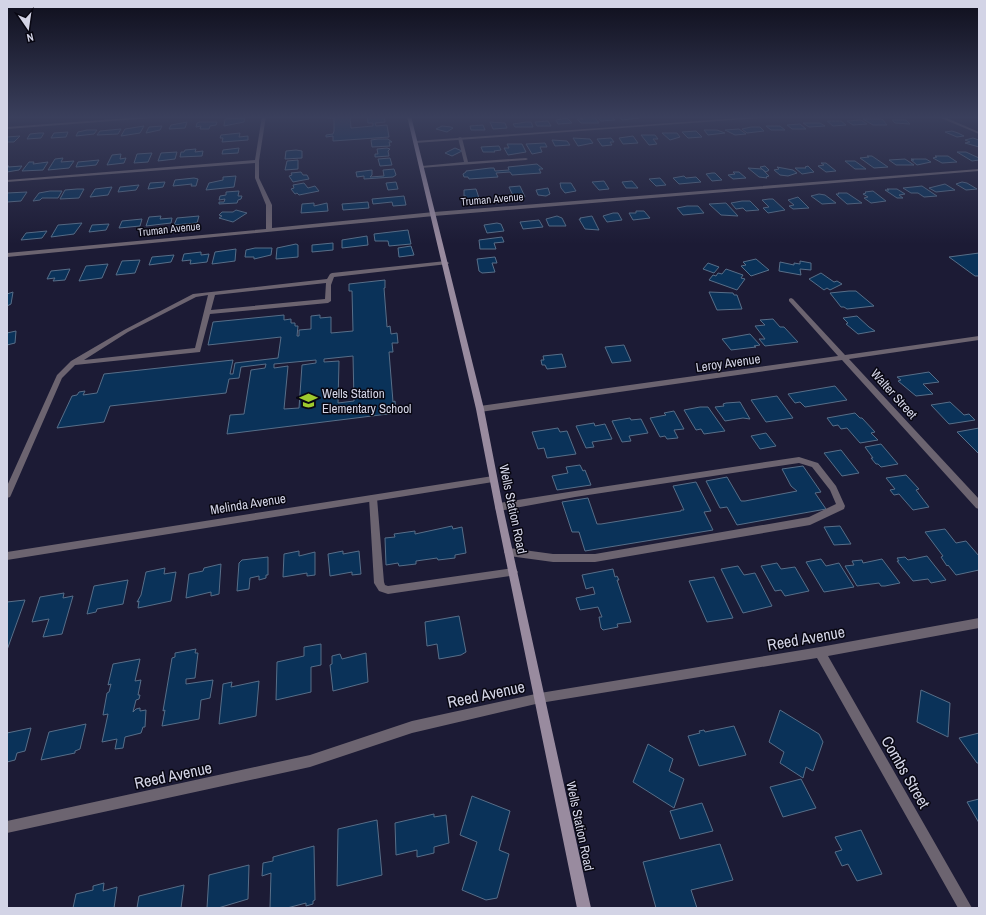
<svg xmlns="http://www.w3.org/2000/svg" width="986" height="915" viewBox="0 0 986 915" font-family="'Archivo Narrow',sans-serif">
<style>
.building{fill:#0a3259;stroke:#576e88;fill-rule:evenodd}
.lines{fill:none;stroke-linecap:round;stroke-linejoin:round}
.lane{fill:#6c6470;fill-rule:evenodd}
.street{fill:#6c6470;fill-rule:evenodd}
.secondary{fill:#998b9f;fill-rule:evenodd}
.labels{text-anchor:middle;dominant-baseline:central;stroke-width:3;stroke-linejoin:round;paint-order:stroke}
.far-street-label{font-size:11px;fill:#d3d4e6;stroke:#080712}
.street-label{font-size:13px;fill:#d3d4e6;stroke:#080712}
.poi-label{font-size:13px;fill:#d3d4e6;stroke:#080712;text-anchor:start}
.near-street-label{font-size:16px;fill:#d3d4e6;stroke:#080712}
</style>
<rect width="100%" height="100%" fill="#1c1b35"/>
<!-- building -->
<g class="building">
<polygon points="350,116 351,128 373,126 373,123 368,123 367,116 384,116 385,122 375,123 376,126 387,125 389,137 333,141 333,136 326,137 326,135 333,134 334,131 334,118 327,118 327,117"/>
<polygon points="577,116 595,118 599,123 581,123 577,119 583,119"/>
<polygon points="602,116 612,117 615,120 601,121 598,118"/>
<polygon points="619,116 637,116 639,118 622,120"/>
<polygon points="245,118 244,122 224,126 225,119"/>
<polygon points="567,118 572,123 558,124 556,120"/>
<polygon points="863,119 882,119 887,125 873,125"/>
<polygon points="861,120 867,124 853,125 847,121"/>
<polygon points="892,120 906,120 910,124 895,123"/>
<polygon points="548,121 551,126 537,126 535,122"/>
<polygon points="827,121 841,121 846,125 833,126"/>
<polygon points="187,122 185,128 169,129 171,125"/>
<polygon points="200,122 217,122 216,125 210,126 209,129 200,129 201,126 196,127 197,123"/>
<polygon points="490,122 505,123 507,128 493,129"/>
<polygon points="526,122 531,122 533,127 515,127 513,124"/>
<polygon points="803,123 820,123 825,126 809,127"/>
<polygon points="800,124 806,129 792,129 787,125"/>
<polygon points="483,125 485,130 471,130 470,126"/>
<polygon points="144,126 140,133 121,136 125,129"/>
<polygon points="162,126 160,130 146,133 149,127"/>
<polygon points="442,126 451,127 453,128 447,132 436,129"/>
<polygon points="766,126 780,126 785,130 771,130"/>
<polygon points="751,127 760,127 764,131 747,133 742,129"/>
<polygon points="121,129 118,134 97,135 100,131"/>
<polygon points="739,129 746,134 735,135 725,130"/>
<polygon points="87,130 97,130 94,134 76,136 78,132"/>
<polygon points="717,130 725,133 708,135 704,130"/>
<polygon points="696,131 702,137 688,138 682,132"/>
<polygon points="952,131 958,133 964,136 957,137 945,132"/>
<polygon points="68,132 66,137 51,138 54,133"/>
<polygon points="39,133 44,133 41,138 27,139 30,134"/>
<polygon points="240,133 239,137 248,136 248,140 222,142 223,138 220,138 221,135"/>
<polygon points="662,133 677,133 680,137 670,140"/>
<polygon points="641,135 655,135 658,139 653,139 657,144 649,145"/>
<polygon points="20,136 14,142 7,142 7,137"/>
<polygon points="633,136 638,143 623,144 619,138"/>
<polygon points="573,138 590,139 593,143 578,146"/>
<polygon points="611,138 614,142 610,142 612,145 602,146 597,139"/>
<polygon points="973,138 979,140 979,147 965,143 970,142 965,140"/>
<polygon points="378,139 388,139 392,142 389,142 390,146 372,147 371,140"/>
<polygon points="552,140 567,141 570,145 555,146"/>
<polygon points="545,143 547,147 540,147 542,152 532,154 526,144"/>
<polygon points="507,144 522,144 526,152 508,155 504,148 509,148"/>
<polygon points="499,146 501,150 494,151 495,152 483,152 481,147"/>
<polygon points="239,148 238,153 222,154 223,150"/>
<polygon points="387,148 390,149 388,151 389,156 375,157 375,154 378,154 377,149"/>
<polygon points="455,148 462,151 452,156 445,153"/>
<polygon points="196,149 195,152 203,151 202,156 180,157 181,152 184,152 185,150"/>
<polygon points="296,150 302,151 302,158 285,159 286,151"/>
<polygon points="177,152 175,159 158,161 161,153"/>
<polygon points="957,152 966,152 979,158 979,160 972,161"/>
<polygon points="152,153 148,162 134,163 137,154"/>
<polygon points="121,154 120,159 126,158 124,163 107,165 112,155"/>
<polygon points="867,156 872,156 888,167 874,168 860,158 869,157"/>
<polygon points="935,156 948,156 957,162 942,163 933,158 937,157"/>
<polygon points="63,158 61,162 74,161 69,168 48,170 55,159"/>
<polygon points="390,158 392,165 380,166 378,159"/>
<polygon points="905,159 914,165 896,165 889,160"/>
<polygon points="911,159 926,159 931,162 917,165 911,160 914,160"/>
<polygon points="99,160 96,165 76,167 78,162"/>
<polygon points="298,160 298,169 285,170 287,161"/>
<polygon points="845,161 855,161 866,169 855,169"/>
<polygon points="29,162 34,162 33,164 48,162 43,170 22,171"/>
<polygon points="821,163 826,163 836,171 826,172 818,166 824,165"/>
<polygon points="537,164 543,169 539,169 541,173 512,175 510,172 496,173 498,177 469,179 468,177 464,177 463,174 466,172 466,171 490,168 494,168 495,171 509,170 508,167"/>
<polygon points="7,166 9,166 8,167 22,166 19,170 7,172"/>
<polygon points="765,166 769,170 766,172 762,169 769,176 766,177 767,178 759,177 748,168 762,169 760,167"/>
<polygon points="808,166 814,172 802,174 795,168 806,168 805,167"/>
<polygon points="777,167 793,170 797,173 788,176 780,175 774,170 779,169"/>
<polygon points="394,169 396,175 393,177 364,179 364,176 357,177 356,172 372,170 372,175 370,177 384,176 383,170"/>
<polygon points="301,172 303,175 307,175 309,179 293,182 289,176 292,175 291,173"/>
<polygon points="733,172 739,172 746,178 733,179 728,175 735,174"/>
<polygon points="712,173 715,173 722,180 712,181 706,174"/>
<polygon points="236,176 234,187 206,190 209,183 223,180 223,177"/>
<polygon points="684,176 686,178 696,177 701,182 679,184 673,178"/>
<polygon points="194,178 198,179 196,186 191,186 192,184 173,186 175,180"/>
<polygon points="660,178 666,185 656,186 649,179"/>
<polygon points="604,181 609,189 599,190 592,182"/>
<polygon points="632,181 638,188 626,188 622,182"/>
<polygon points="165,182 163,187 148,189 150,183"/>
<polygon points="396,182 398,189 388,190 386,183"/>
<polygon points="962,182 967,183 977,189 966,190 956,184"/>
<polygon points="304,183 308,188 315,186 319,191 299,195 297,193 295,194 291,189 294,188 293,185"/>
<polygon points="560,183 571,183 576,191 565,193 561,188"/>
<polygon points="945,184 955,190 936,192 929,188"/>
<polygon points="139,185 136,190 118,192 120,187"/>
<polygon points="520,186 525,197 514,198 509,187"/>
<polygon points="922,186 937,196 924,197 918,193 911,193 903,188"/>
<polygon points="112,187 108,195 90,197 95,189"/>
<polygon points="548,188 550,194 546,196 538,195 536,190"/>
<polygon points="77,189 84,189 79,198 60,199 65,190"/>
<polygon points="476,189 479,198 467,199 466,196 464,196 464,190"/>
<polygon points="887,189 897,189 905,194 899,195 903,198 897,198 885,190 889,190"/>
<polygon points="50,191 62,191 58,198 42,198 40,200 33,201 39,193"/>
<polygon points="239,191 238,196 242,196 241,199 238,200 237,203 219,204 219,202 224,202 225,199 219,200 220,196 226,195 226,192"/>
<polygon points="873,191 886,201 871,203 864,198 868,197 863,194 866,193 865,192"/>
<polygon points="27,192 21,201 7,202 7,193"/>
<polygon points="838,193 847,193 862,203 847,204 838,196 836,194 839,194"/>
<polygon points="819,194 825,195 836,203 822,204 811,196"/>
<polygon points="404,196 406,205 393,206 392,202 373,204 372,199"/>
<polygon points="798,197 809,208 793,209 789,206 794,205 788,200"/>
<polygon points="769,199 773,199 785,210 768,213 763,208 769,207 762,200"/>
<polygon points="742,201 750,201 759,210 746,211 743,208 736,209 731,203"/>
<polygon points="368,202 369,208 343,210 342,204"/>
<polygon points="314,203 314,206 327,203 328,211 301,213 302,204"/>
<polygon points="726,203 738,216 721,215 709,204"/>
<polygon points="687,206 698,206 704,213 683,215 677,208"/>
<polygon points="236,210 247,213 233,222 219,218 222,216 219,215 222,212 233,212"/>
<polygon points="636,211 644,211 650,218 633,220 629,213 636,213"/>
<polygon points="613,213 618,213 622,220 607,222 603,216"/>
<polygon points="161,216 160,219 172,218 171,223 146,226 149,217"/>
<polygon points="199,216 197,223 174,225 177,218"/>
<polygon points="557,216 562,218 566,226 549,226 546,219"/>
<polygon points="592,216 599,230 585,229 579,219 581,219 580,218"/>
<polygon points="142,219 140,226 119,228 122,221"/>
<polygon points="539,220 543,227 523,229 520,222"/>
<polygon points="82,223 74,234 51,237 58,225"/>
<polygon points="497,223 501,224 504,231 487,233 484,225"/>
<polygon points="109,224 106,230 89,232 92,225"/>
<polygon points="408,230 411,244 389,246 388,241 375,241 374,234"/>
<polygon points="47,231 42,238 21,240 26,233"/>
<polygon points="367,236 368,245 342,248 342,240"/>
<polygon points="502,237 504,242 494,243 496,249 480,249 479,240"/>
<polygon points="333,243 333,250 312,252 312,245"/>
<polygon points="296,244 298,245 298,257 276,259 277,248"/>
<polygon points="411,246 414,255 399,257 398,248"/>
<polygon points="255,248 272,248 271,255 254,259 254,257 245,257 246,250"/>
<polygon points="236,249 235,261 212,264 215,252"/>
<polygon points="201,252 201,255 209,254 207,262 190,264 191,260 182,261 184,254"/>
<polygon points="979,253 979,276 975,276 949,257"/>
<polygon points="174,255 171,262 149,265 152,257"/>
<polygon points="495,257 497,263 492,263 495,272 482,273 479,271 477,259"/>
<polygon points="756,259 769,270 751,276 741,266 746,265 743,262"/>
<polygon points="140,260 135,273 116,275 122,261"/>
<polygon points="800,261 811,263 811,270 800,269 801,275 779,271 780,262 794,265 794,263 800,264"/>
<polygon points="708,263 719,267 714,273 703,269"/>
<polygon points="108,264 102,278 79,281 86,266"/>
<polygon points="70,269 65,280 53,281 55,278 47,279 51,271"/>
<polygon points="726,269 743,275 741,278 745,279 737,290 709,280 713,275 716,276 718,273 722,274"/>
<polygon points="821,273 834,282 837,281 842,284 830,290 827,288 824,290 809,279"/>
<path d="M385,280V288H384L387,327L390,326L391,334L397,333L398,343H392L393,352H389L393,402L395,401L396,413L227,434L230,415L244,414L251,370L265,368L266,364L241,367L239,378L229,379L226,393L110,406L104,422L57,428L72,396L77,395L79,392L85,391L83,395L97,393L104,374L233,360L230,374H233L235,363L278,358L281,337L208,345L213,322L284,315V320L291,319V323H295V326H298L297,336H299V330L311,329V316L320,315V318L331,317V333L353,331L352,291H349V284ZM353,356L354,401L338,403L339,361L324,362V359ZM316,360V363L302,365L299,408L284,409L288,366L274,368V364Z"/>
<polygon points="849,291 856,291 874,306 847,309 844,307 841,307 830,293"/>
<polygon points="13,292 11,304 7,306 7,294"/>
<polygon points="709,292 733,293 734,295 737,295 742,309 717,310"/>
<polygon points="857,316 869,327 875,331 858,334 846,324 848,323 843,318"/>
<polygon points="773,319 780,327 784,327 798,342 765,346 759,339 765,339 755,326 765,325 760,320"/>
<polygon points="16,331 15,343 7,345 7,333"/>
<polygon points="750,334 760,345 754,346 756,347 731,350 722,339"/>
<polygon points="624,345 631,361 612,363 605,347"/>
<polygon points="562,354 566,367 547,369 545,365 542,365 541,360 544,360 543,356"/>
<polygon points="929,372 939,382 923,384 933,394 916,396 898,381 901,380 897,377"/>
<polygon points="835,386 847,400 805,407 800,402 795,403 788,394"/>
<polygon points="777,396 793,418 766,422 751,400"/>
<polygon points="740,402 750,419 743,418 725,421 715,407 724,406 723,404 726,403"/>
<polygon points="950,402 964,415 969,414 975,420 949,424 931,405"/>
<polygon points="700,407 708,407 725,431 704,434 701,429 696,430 684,410"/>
<polygon points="674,411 684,429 674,430 678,438 667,439 665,436 660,437 650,418 666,415 664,413"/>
<polygon points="855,413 860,418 862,418 875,432 871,433 878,440 860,443 847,428 841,429 838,425 833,426 827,418"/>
<polygon points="630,418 631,420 641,419 648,433 629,436 631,441 622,442 612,421"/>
<polygon points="594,423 595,426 605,424 612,439 592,442 594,447 586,448 576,426"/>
<polygon points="558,428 560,432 567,431 576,454 547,458 544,448 538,449 532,432"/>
<polygon points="979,428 979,454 957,432"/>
<polygon points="766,433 776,446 760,449 751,436"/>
<polygon points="881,444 898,464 881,467 878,464 876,464 871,458 873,458 865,447"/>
<polygon points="841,450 859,473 842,476 824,453"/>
<polygon points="580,465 583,471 585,470 591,485 557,490 552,476 568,473 566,467"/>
<polygon points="803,466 821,492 815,493 826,509 737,525 727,507 720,508 706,481 727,477 741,501 745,501 797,491 791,486 782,469"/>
<polygon points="906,475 919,489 916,490 929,507 913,510 899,494 894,495 890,490 895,489 886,478"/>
<polygon points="696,482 711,511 704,512 713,530 585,551 579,532 572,532 562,502 588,498 597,524 601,524 681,511 681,510 684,510 673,486"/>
<polygon points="452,526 453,529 462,527 466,553 455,555 455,558 438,560 437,558 416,561 416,564 399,566 398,563 386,565 385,538 395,537 394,534 415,531 415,534"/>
<polygon points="840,526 851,544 834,545 824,527"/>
<polygon points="945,529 956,543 966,541 979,556 979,570 956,575 948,565 947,566 941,557 943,556 925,532"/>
<polygon points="299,551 299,556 315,552 315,575 307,576 307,573 283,577 284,554"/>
<polygon points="343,551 343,554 359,551 361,574 352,575 352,572 330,576 328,554"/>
<polygon points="927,556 946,580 931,583 928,579 913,581 897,561 899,561 897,558 905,557 908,560"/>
<polygon points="268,557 268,575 266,575 266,578 259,580 259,576 250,578 249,589 237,591 239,563 242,560"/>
<polygon points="821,559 826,566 839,563 854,587 824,592 806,562"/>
<polygon points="882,559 900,583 885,586 881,586 879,583 857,586 845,566 854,565 852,561 862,560 863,563"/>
<polygon points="777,563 781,569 795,567 809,591 785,596 781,590 775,591 761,566"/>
<polygon points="221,564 219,594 211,596 211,592 186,598 189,574 203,571 204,568"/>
<polygon points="738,566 744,575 755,573 772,606 743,613 721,569"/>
<polygon points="165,568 164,574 176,572 171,601 138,608 139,601 137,602 141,595 146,572"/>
<polygon points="613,569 615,577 617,576 619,580 617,580 631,622 617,624 618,627 603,630 601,628 599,617 602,617 598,607 580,610 576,598 595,594 593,587 586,589 582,575"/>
<polygon points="714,577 733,618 707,622 689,581"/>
<polygon points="128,580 123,604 97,609 96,612 87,614 94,586"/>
<polygon points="64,593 63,598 73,596 62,634 43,637 49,619 32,622 40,597"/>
<polygon points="25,600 7,650 7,602"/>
<polygon points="459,616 466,652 461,655 439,659 437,644 427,646 425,622"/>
<polygon points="321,644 321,665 311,667 311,692 276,700 277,662 304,656 304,647"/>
<polygon points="196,649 195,653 198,653 195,678 186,679 186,684 213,680 210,698 201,700 199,719 162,726 165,710 163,711 172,658 175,657 175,653"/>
<polygon points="366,653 368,682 333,691 330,665 332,664 332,656 340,654 342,659"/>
<polygon points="140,659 135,681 141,680 138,695 140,695 139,699 136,700 133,712 136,709 140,708 140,711 146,710 145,727 143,727 141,733 125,737 123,748 115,749 117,739 102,742 108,714 103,715 107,693 109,692 111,684 108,685 113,664"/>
<polygon points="259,681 256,716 219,724 223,684 232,682 231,687"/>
<polygon points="921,690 950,703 948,737 917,722"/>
<polygon points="780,710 819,734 823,742 813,771 806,767 803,778 780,763 784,752 769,742"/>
<polygon points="86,724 80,749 75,751 75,753 41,760 49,732"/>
<polygon points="734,726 746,755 699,766 688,736 700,733 699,731 704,730 705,732"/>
<polygon points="31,728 25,751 17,753 15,760 7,762 7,733"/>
<polygon points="979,733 979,763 977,763 959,738"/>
<polygon points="648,744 673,759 669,771 684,779 674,808 633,782"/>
<polygon points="801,779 816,808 783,817 770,787"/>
<polygon points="472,796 510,811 499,850 509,854 497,898 486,900 462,890 477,842 460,835"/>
<polygon points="979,799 979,823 967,802"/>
<polygon points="702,803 713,831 680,839 670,811"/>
<polygon points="434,814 434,817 446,815 449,843 434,847 434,853 417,857 417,850 396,855 395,823"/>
<polygon points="377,820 382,875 337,886 338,829"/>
<polygon points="861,830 882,874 857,881 848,864 842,866 835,852 842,850 835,837"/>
<polygon points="720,844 733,880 691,890 697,908 656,908 643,862"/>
<polygon points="314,846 315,900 313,901 313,904 306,906 306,903 287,908 270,908 271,873 262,876 263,863 273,861 273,857"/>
<polygon points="249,865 248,899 218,908 207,908 209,875"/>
<polygon points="104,883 103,891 117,887 114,908 73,908 76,894 93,890 93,886"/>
<polygon points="184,885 181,908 137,908 139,896"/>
</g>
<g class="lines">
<!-- lane -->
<g class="lane">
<polygon points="460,137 462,138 468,162 526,158 528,159 526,160 420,168 420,166 422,166 464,162 458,138"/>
<path d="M446,261L449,263L448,264L334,277L331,285V301L328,303L210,314L200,352L75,365L62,378L11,495L10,497L7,498V486L57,375L71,361L124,330L193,294L327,279L330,274L332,273ZM326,283L325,299L211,310L215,295ZM208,295L195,348L84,360L128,332L196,297Z"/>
<polygon points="799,457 818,463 836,486 845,506 844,509 810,525 595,562 553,562 509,556 506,555 504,552 506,549 509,548 553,554 595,554 809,517 836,504 830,490 812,467 799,463 575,497 499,511 496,510 495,507 496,504 499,503 575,491"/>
<polygon points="373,495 376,496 377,498 384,582 385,585 388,586 513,568 516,569 518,572 516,575 388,594 379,591 374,583 369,498 370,496"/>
</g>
<!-- street -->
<g class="street">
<polygon points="156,116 178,116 7,129 7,127"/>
<polygon points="262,116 266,116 259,161 259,178 272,205 272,228 434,212 979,169 979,171 434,216 7,257 7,253 266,229 266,205 255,178 255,163 7,182 7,180 255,160"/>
<polygon points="768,116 790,116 415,143 413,142 415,141"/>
<polygon points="936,116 942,116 979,132 979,134"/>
<polygon points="791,298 793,299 845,355 979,336 979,340 849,359 979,499 979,509 976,508 842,360 480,412 476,409 480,406 838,356 789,301 789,299"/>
<polygon points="493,476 496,477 497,479 496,481 493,482 7,560 7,552"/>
<polygon points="979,618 979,628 828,656 972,908 958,908 817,658 540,703 412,733 310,767 7,833 7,821 310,755 412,721 540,693 820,647"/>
</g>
<!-- secondary -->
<polygon class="secondary" points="407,116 411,116 484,409 503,507 591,908 577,908 495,507 476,409"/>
</g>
<!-- sky -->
<linearGradient id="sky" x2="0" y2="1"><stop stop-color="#0f0f1d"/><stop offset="0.48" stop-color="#3a3f5c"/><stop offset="1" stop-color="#3a3f5c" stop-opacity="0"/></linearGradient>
<rect width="986" height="244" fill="url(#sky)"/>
<!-- icons -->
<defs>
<symbol id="school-bare" viewBox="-9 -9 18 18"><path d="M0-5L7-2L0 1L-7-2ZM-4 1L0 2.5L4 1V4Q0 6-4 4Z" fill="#9eca2e" stroke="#080712" stroke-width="2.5" paint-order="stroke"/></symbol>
</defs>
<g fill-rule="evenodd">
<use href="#school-bare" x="296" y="388" width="25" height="25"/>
</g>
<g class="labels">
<!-- far-street labels -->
<g class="far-street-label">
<text transform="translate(492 199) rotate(-5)">Truman Avenue</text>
<text transform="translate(169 229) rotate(-6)">Truman Avenue</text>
</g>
<!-- street labels -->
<g class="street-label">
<text transform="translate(728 363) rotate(-8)">Leroy Avenue</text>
<text transform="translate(894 394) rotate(48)">Walter Street</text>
<text transform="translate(248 504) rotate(-9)">Melinda Avenue</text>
<text transform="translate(513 509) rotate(78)">Wells Station Road</text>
<text transform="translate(580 826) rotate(78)">Wells Station Road</text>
</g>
<!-- poi labels -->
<g class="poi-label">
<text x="322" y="393">Wells Station<tspan x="322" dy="15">Elementary School</tspan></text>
</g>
<!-- near-street labels -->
<g class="near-street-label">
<text transform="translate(806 638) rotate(-10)">Reed Avenue</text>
<text transform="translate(486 694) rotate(-12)">Reed Avenue</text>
<text transform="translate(906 772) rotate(60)">Combs Street</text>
<text transform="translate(173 775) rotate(-12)">Reed Avenue</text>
</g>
</g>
<!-- border -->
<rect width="986" height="915" fill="none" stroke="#d3d4e6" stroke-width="16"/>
<!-- north arrow -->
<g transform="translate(28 28) rotate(167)" stroke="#080712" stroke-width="3" paint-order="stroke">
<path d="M0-3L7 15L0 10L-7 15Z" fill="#d3d4e6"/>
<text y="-6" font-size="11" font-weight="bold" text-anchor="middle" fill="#d3d4e6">N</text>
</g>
</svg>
